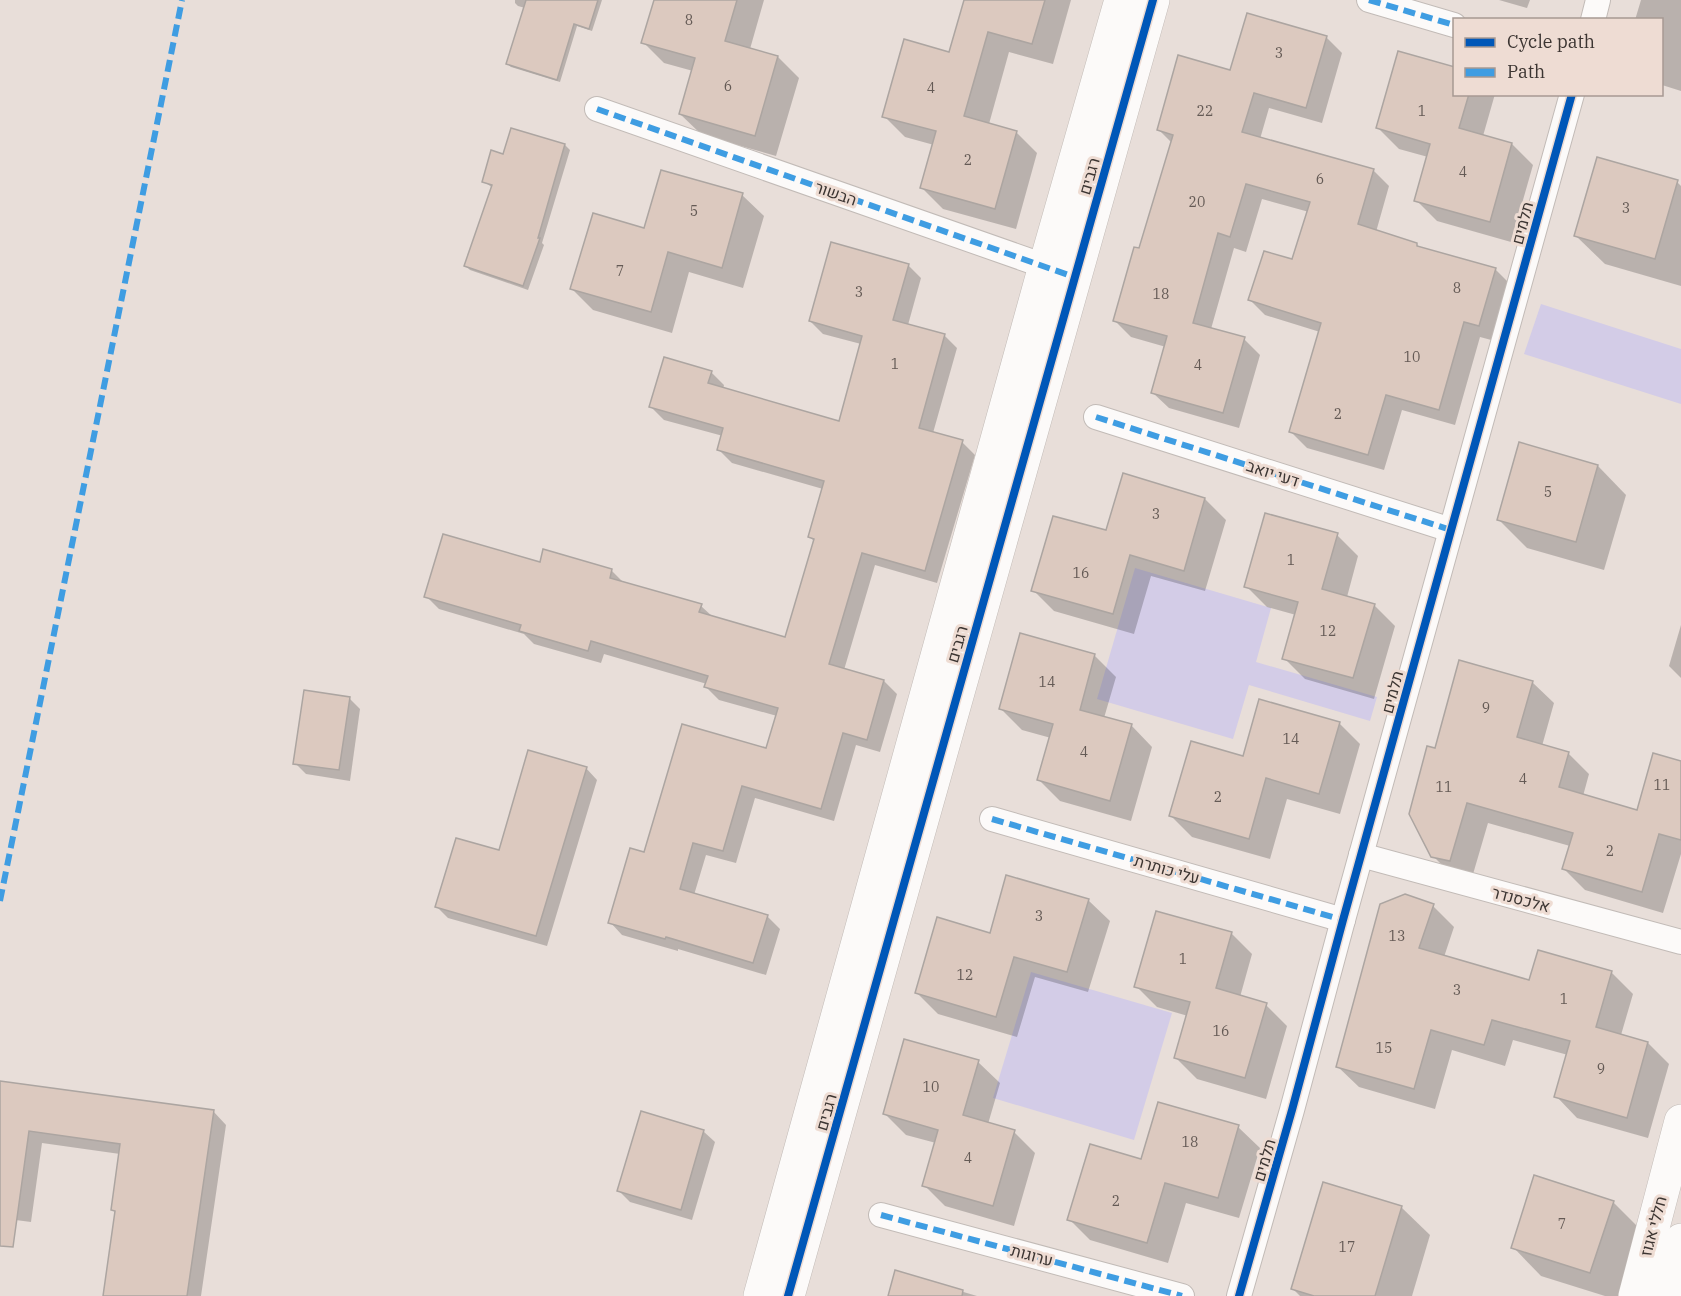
<svg xmlns="http://www.w3.org/2000/svg" width="1681" height="1296" viewBox="0 0 1681 1296" font-family="'IBM Plex Serif',Heebo,serif">
<style>
.green{fill:#d3cce7}
.shadow{fill:#0003}
.building{fill:#dcc9bf;stroke:#aca5a1;stroke-width:1.5}
.lines{fill:none;stroke-linecap:round;stroke-linejoin:round}
.street-casing{stroke:#c2bbb7;stroke-width:26}
.secondary-casing{stroke:#c2bbb7;stroke-width:34}
.street{stroke:#fcfaf9;stroke-width:24}
.secondary{stroke:#fcfaf9;stroke-width:33}
.quiet{stroke:#3f9de2;stroke-width:6;stroke-dasharray:12 6;stroke-linecap:butt}
.cycleway-casing{stroke:#eedcd3;stroke-width:11}
.cycleway{stroke:#0057b8;stroke-width:8}
.labels{text-anchor:middle;dominant-baseline:central;stroke-width:6;stroke-linejoin:round;paint-order:stroke}
.number-label{font-size:14px;fill:#645a55}
.street-label{font-size:16px;fill:#3c3532;stroke:#eedcd3}
</style>
<rect width="100%" height="100%" fill="#e8ded9"/>
<!-- green -->
<g class="green">
<polygon points="1541,304 1681,349 1681,404 1524,354"/>
<polygon points="1135,568 1271,608 1256,662 1377,697 1370,721 1249,685 1233,739 1097,699"/>
<polygon points="1031,972 1172,1013 1134,1140 993,1098"/>
</g>
<!-- shadow -->
<g class="shadow">
<polygon points="515,0 602,0 592,31 577,26 560,82 511,67 508,64 525,8 518,6 515,3"/>
<polygon points="655,0 764,0 750,49 778,57 799,78 776,156 702,135 680,114 693,71 664,63 643,42"/>
<polygon points="965,0 1071,0 1053,64 1009,52 989,124 1016,132 1037,153 1016,229 943,209 922,188 934,145 905,137 884,116 950,53"/>
<polygon points="1499,0 1530,0 1527,8"/>
<polygon points="1641,0 1681,0 1681,91 1662,85 1662,20 1635,20"/>
<polygon points="1326,37 1342,53 1322,123 1269,108 1260,139 1373,170 1389,186 1376,232 1417,245 1421,249 1495,269 1511,285 1495,341 1480,337 1455,425 1402,410 1384,470 1307,448 1291,432 1320,332 1265,315 1249,299 1293,261 1309,212 1262,199 1246,252 1234,248 1211,329 1244,339 1260,355 1239,428 1169,408 1153,393 1166,347 1131,337 1115,321 1140,250 1172,143 1159,130 1231,72"/>
<polygon points="1454,94 1495,94 1483,136 1512,144 1533,165 1511,242 1437,221 1416,200 1428,157 1399,149 1378,128"/>
<polygon points="565,145 570,150 542,243 544,245 528,290 470,270 465,265 493,188 483,181 504,155"/>
<polygon points="1677,182 1681,186 1681,286 1605,264 1576,236"/>
<polygon points="742,195 764,216 743,288 689,272 672,333 593,310 572,289 645,230"/>
<polygon points="908,265 921,278 908,325 944,335 957,348 933,433 962,442 975,455 937,583 875,565 844,670 884,681 897,694 880,752 856,745 834,821 755,798 736,863 706,855 694,895 767,916 780,929 766,975 678,949 678,951 622,935 610,922 767,750 777,716 719,700 706,687 707,684 604,654 601,663 534,644 524,634 439,609 426,596 541,564 544,551 612,571 625,584 701,606 713,617 786,639 815,542 809,536 823,489 732,463 719,450 723,436 664,420 651,407 711,372 724,385 723,389 840,423 861,344 823,334 810,321"/>
<polygon points="1598,466 1626,495 1604,570 1527,548 1498,519"/>
<polygon points="1205,499 1226,520 1205,591 1151,576 1134,634 1054,611 1033,590 1107,532"/>
<polygon points="1337,535 1358,556 1347,597 1374,605 1395,626 1374,699 1305,679 1284,658 1296,615 1267,607 1246,586"/>
<polygon points="1681,625 1681,678 1669,666"/>
<polygon points="1021,635 1095,656 1116,677 1104,718 1131,725 1152,747 1131,821 1060,801 1039,780 1051,738 1022,730 1001,709"/>
<polygon points="1532,682 1554,703 1542,746 1568,753 1589,774 1583,796 1638,812 1681,762 1681,854 1663,913 1585,890 1563,868 1570,846 1488,823 1471,881 1454,877 1433,856 1436,750"/>
<polygon points="349,698 360,709 350,781 306,774 295,763"/>
<polygon points="1339,723 1360,744 1340,814 1287,799 1270,859 1192,837 1171,816 1244,758"/>
<polygon points="586,768 597,780 547,946 448,918 437,907 500,852"/>
<polygon points="1088,900 1110,921 1088,992 1035,977 1017,1037 938,1014 917,993 991,935"/>
<polygon points="1433,906 1454,927 1444,957 1530,982 1611,972 1633,994 1621,1035 1648,1043 1669,1064 1648,1138 1577,1118 1556,1096 1568,1055 1513,1040 1505,1066 1452,1050 1435,1109 1359,1087 1337,1066"/>
<polygon points="1231,933 1252,954 1240,997 1266,1005 1287,1026 1266,1099 1197,1079 1176,1058 1188,1016 1157,1007 1136,986"/>
<polygon points="978,1062 1000,1083 988,1124 1014,1132 1035,1153 1014,1226 945,1206 924,1185 936,1143 906,1135 885,1114"/>
<polygon points="0,1082 213,1111 226,1125 201,1296 104,1296 116,1213 112,1209 120,1154 42,1143 31,1222 0,1218"/>
<polygon points="1238,1127 1260,1148 1239,1218 1186,1203 1168,1263 1090,1240 1069,1219 1142,1161"/>
<polygon points="703,1131 715,1142 692,1220 630,1202 619,1191"/>
<polygon points="1613,1202 1641,1230 1620,1296 1605,1296 1541,1276 1513,1247"/>
<polygon points="1401,1207 1430,1235 1412,1296 1300,1296 1293,1289"/>
<polygon points="896,1272 977,1296 889,1296"/>
</g>
<!-- building -->
<g class="building">
<polygon points="526,0 598,0 589,29 574,24 557,80 506,64"/>
<polygon points="654,0 737,0 725,41 778,56 755,136 679,114 695,58 641,43"/>
<polygon points="964,0 1045,0 1032,44 988,32 964,116 1017,131 995,209 920,188 936,131 882,117 904,39 949,52"/>
<polygon points="1247,13 1327,36 1306,108 1254,93 1242,132 1374,169 1358,224 1417,243 1417,246 1496,268 1479,326 1464,322 1439,410 1386,395 1368,455 1289,432 1321,323 1248,300 1264,251 1292,259 1310,202 1246,184 1230,237 1218,233 1193,323 1245,337 1223,413 1151,393 1167,336 1113,321 1134,247 1139,248 1173,135 1157,130 1178,55 1230,70"/>
<polygon points="1398,51 1455,67 1455,94 1469,94 1459,128 1512,143 1490,222 1414,201 1430,144 1376,128"/>
<polygon points="511,128 565,144 538,238 540,238 523,286 464,266 492,185 482,182 491,150 503,154"/>
<polygon points="1597,157 1678,180 1655,259 1574,236"/>
<polygon points="661,170 743,193 722,268 668,252 651,312 570,289 593,213 644,228"/>
<polygon points="831,242 909,264 893,320 945,334 919,428 963,440 925,571 862,553 829,664 884,680 867,740 843,733 821,809 742,786 723,851 693,843 680,889 768,915 753,963 666,937 665,939 608,923 630,848 644,852 682,724 766,748 778,708 704,687 708,676 591,641 588,651 519,631 521,625 424,597 443,534 540,562 543,549 612,569 610,578 702,604 699,612 785,637 814,539 808,537 824,481 717,450 723,428 649,407 664,357 712,371 708,383 839,421 862,336 809,321"/>
<polygon points="1519,442 1598,465 1576,542 1497,520"/>
<polygon points="1123,473 1205,498 1184,571 1130,555 1113,614 1031,591 1053,516 1106,530"/>
<polygon points="1265,513 1338,533 1322,589 1375,604 1353,678 1282,659 1298,602 1244,587"/>
<polygon points="1020,633 1095,654 1080,710 1132,724 1110,801 1037,780 1053,724 999,709"/>
<polygon points="1459,660 1533,681 1517,737 1569,752 1559,787 1637,810 1653,753 1681,761 1681,840 1659,834 1642,892 1562,869 1573,833 1467,803 1450,861 1431,857 1409,814 1427,746 1435,748"/>
<polygon points="304,690 350,697 339,770 293,764"/>
<polygon points="1259,699 1340,722 1319,794 1266,778 1249,839 1169,816 1191,741 1243,756"/>
<polygon points="528,750 587,767 536,936 435,907 456,838 499,850"/>
<polygon points="1006,875 1089,899 1067,972 1014,957 996,1017 915,993 937,917 990,933"/>
<polygon points="1405,894 1434,904 1419,948 1529,980 1538,950 1612,971 1596,1027 1648,1042 1627,1118 1554,1097 1570,1041 1492,1020 1484,1045 1431,1030 1414,1089 1336,1067 1380,904"/>
<polygon points="1156,911 1232,932 1216,988 1267,1003 1245,1078 1174,1058 1190,1002 1134,987"/>
<polygon points="904,1039 979,1060 963,1115 1015,1130 993,1206 922,1186 938,1130 883,1114"/>
<polygon points="0,1081 214,1110 187,1296 103,1296 115,1211 111,1210 120,1144 29,1131 13,1247 0,1246"/>
<polygon points="1158,1102 1239,1125 1218,1198 1165,1183 1147,1243 1067,1220 1090,1144 1141,1159"/>
<polygon points="641,1111 704,1130 681,1210 617,1191"/>
<polygon points="1534,1175 1614,1201 1590,1273 1511,1248"/>
<polygon points="1323,1182 1402,1206 1375,1296 1314,1296 1291,1289"/>
<polygon points="895,1270 963,1290 962,1296 888,1296"/>
</g>
<g class="lines">
<defs>
<g id="street">
<polyline points="1369,0 1454,25"/>
<polyline points="1593,20 1598,0"/>
<polyline points="597,109 1059,271"/>
<polyline points="1096,417 1451,530"/>
<polyline points="992,819 1343,920"/>
<polyline points="1361,855 1681,942"/>
<polyline points="881,1215 1182,1296"/>
<polyline points="1239,1296 1292,1110 1343,920 1572,94"/>
</g>
<g id="secondary">
<polyline points="760,1296 1045,266 1121,0"/>
<polyline points="788,1296 1153,0"/>
<polyline points="1635,1296 1681,1121"/>
<polyline points="1666,1296 1681,1240"/>
</g>
</defs>
<!-- street casing -->
<use href="#street" class="street-casing"/>
<!-- secondary casing -->
<use href="#secondary" class="secondary-casing"/>
<!-- street -->
<use href="#street" class="street"/>
<!-- secondary -->
<use href="#secondary" class="secondary"/>
<!-- quiet -->
<g class="quiet">
<polyline points="1369,0 1454,25"/>
<polyline points="597,109 1074,277"/>
<polyline points="1096,417 1451,530"/>
<polyline points="992,819 1343,920"/>
<polyline points="0,901 182,0"/>
<polyline points="881,1215 1182,1296"/>
</g>
<defs>
<g id="cycleway">
<polyline points="788,1296 1153,0"/>
<polyline points="1239,1296 1292,1110 1343,920 1572,94"/>
</g>
</defs>
<!-- cycleway casing -->
<use href="#cycleway" class="cycleway-casing"/>
<!-- cycleway -->
<use href="#cycleway" class="cycleway"/>
</g>
<g class="labels">
<!-- number labels -->
<g class="number-label">
<text x="689" y="20">8</text>
<text x="1279" y="53">3</text>
<text x="728" y="86">6</text>
<text x="931" y="88">4</text>
<text x="1205" y="111">22</text>
<text x="1422" y="111">1</text>
<text x="968" y="160">2</text>
<text x="1463" y="172">4</text>
<text x="1320" y="179">6</text>
<text x="1197" y="202">20</text>
<text x="1626" y="208">3</text>
<text x="694" y="211">5</text>
<text x="620" y="271">7</text>
<text x="1457" y="288">8</text>
<text x="859" y="292">3</text>
<text x="1161" y="294">18</text>
<text x="1412" y="357">10</text>
<text x="895" y="364">1</text>
<text x="1198" y="365">4</text>
<text x="1338" y="414">2</text>
<text x="1548" y="492">5</text>
<text x="1156" y="514">3</text>
<text x="1291" y="560">1</text>
<text x="1081" y="573">16</text>
<text x="1328" y="631">12</text>
<text x="1047" y="682">14</text>
<text x="1486" y="708">9</text>
<text x="1291" y="739">14</text>
<text x="1084" y="752">4</text>
<text x="1523" y="779">4</text>
<text x="1662" y="785">11</text>
<text x="1444" y="787">11</text>
<text x="1218" y="797">2</text>
<text x="1610" y="851">2</text>
<text x="1039" y="916">3</text>
<text x="1397" y="936">13</text>
<text x="1183" y="959">1</text>
<text x="965" y="975">12</text>
<text x="1457" y="990">3</text>
<text x="1564" y="999">1</text>
<text x="1221" y="1031">16</text>
<text x="1384" y="1048">15</text>
<text x="1601" y="1069">9</text>
<text x="931" y="1087">10</text>
<text x="1190" y="1142">18</text>
<text x="968" y="1158">4</text>
<text x="1116" y="1201">2</text>
<text x="1562" y="1224">7</text>
<text x="1347" y="1247">17</text>
</g>
<!-- street labels -->
<g class="street-label">
<text transform="translate(1089 176) rotate(-74)">רגבים</text>
<text transform="translate(836 193) rotate(19)">הבשור</text>
<text transform="translate(1522 223) rotate(-75)">תלמים</text>
<text transform="translate(1273 473) rotate(18)">דעי יואב</text>
<text transform="translate(957 644) rotate(-74)">רגבים</text>
<text transform="translate(1392 692) rotate(-75)">תלמים</text>
<text transform="translate(1167 869) rotate(16)">עלי כותרת</text>
<text transform="translate(1521 899) rotate(15)">אלכסנדר</text>
<text transform="translate(826 1112) rotate(-74)">רגבים</text>
<text transform="translate(1264 1160) rotate(-74)">תלמים</text>
<text transform="translate(1653 1226) rotate(-75)">חללי אגוז</text>
<text transform="translate(1032 1255) rotate(15)">ערוגות</text>
</g>
</g>
<!-- legend -->
<rect x="1453" y="18" width="210" height="78" fill="#eedcd3" stroke="#a79993" stroke-width="1.5"/>
<rect x="1465" y="38" width="30" height="9" fill="#0057b8" stroke="#a79993" stroke-width="1.5"/>
<text x="1507" y="48" font-size="18" fill="#3c3532">Cycle path</text>
<rect x="1465" y="68" width="30" height="9" fill="#3f9de2" stroke="#a79993" stroke-width="1.5"/>
<text x="1507" y="78" font-size="18" fill="#3c3532">Path</text>
</svg>
